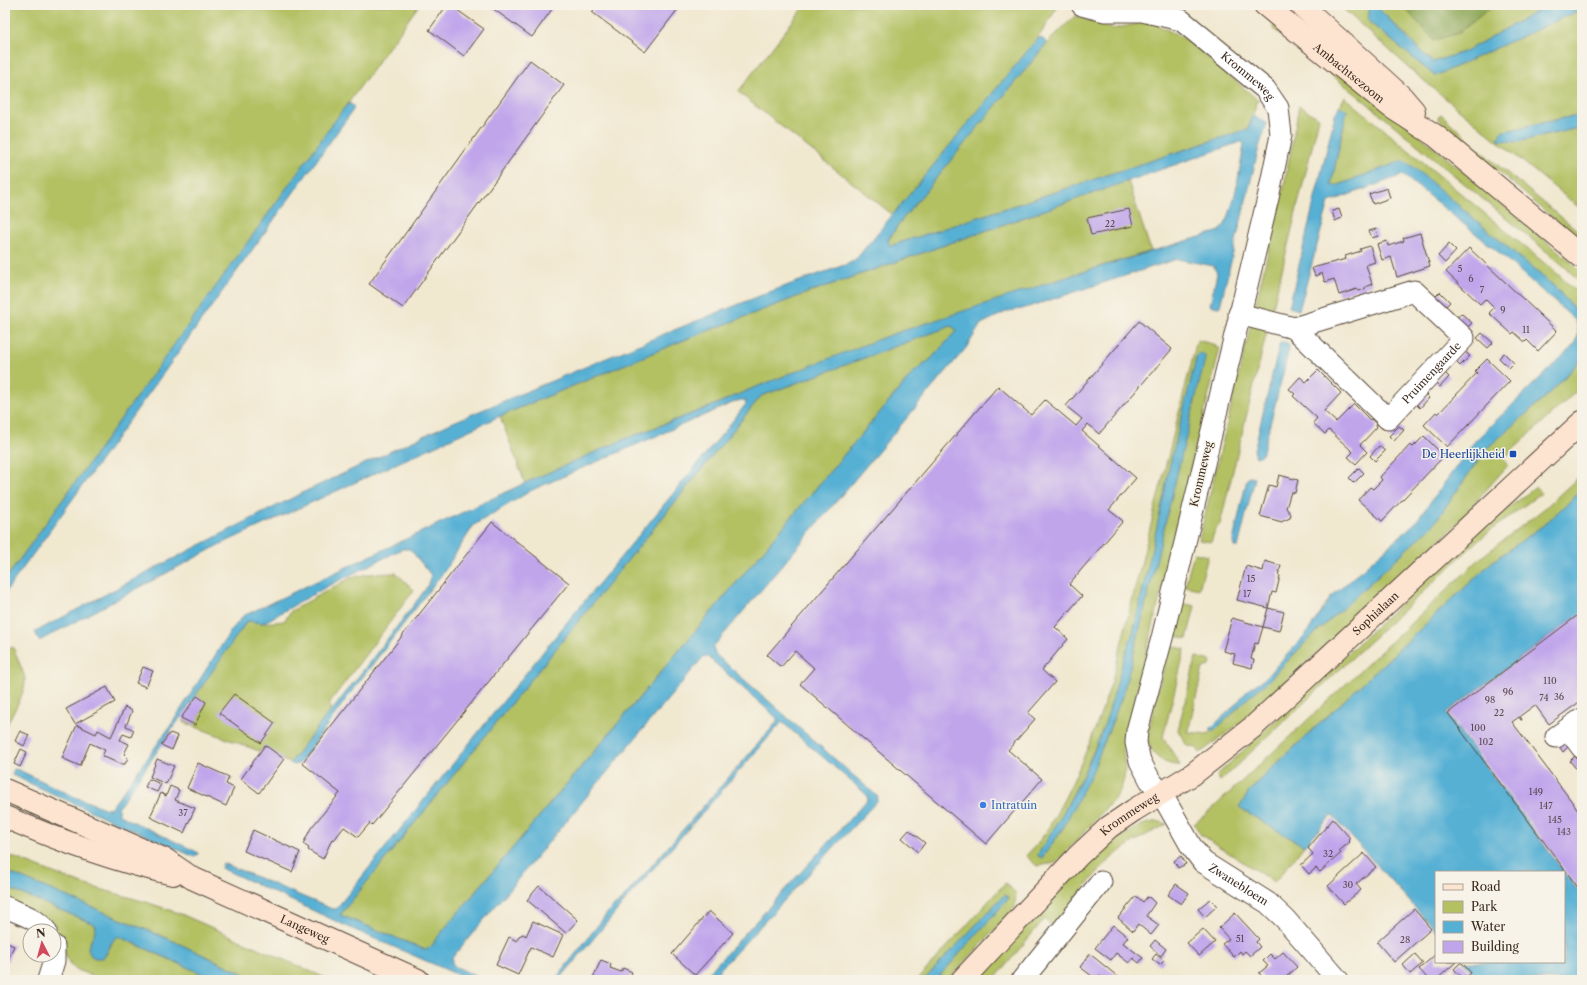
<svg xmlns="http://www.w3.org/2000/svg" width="1587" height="985" viewBox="0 0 1587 985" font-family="'Libre Caslon Text',serif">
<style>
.green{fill:#b3c163;stroke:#777640;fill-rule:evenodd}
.forest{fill:#8ea759;stroke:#64683c}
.water{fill:#56b0d4;stroke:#486d79;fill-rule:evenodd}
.building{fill:#c0a5eb}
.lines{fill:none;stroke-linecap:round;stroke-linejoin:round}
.street-casing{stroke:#564639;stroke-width:23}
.secondary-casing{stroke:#564639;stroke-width:24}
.street{stroke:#fff;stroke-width:21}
.secondary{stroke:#fde4d1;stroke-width:22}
.transit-dot{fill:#1a4fb4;stroke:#f7f3e8;stroke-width:1.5}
.shop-dot{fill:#3f7fe0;stroke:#f7f3e8;stroke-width:1.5}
.labels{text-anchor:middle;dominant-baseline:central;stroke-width:3;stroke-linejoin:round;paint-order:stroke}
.number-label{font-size:9px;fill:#5c4951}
.street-label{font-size:11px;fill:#3b2a1e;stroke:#f7f3e8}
.transit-label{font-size:11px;fill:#164399;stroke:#f7f3e8;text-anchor:end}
.shop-label{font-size:11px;fill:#366cbe;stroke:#f7f3e8;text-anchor:start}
</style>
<rect width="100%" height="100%" fill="#f7f3e8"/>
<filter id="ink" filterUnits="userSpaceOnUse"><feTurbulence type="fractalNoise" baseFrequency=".025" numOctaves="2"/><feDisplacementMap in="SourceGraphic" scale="8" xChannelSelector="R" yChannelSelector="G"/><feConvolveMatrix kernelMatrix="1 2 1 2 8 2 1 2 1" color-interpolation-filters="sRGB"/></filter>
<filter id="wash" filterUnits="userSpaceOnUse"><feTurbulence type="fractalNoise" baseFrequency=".012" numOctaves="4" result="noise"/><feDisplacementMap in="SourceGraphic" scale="16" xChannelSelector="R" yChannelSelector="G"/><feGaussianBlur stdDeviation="0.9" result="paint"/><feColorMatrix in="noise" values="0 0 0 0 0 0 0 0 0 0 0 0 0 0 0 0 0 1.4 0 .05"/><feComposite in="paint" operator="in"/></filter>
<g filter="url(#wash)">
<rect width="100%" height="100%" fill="#f1e8d0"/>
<!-- green -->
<g class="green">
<polygon points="8,5 419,5 5,580 5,9"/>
<polygon points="805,5 1051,5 1057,8 1038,38 893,215 738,92"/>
<polygon points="1339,5 1370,5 1368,21 1435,76 1582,9 1582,114 1501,132 1517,142 1582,127 1582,210 1417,75"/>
<polygon points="1379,5 1402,5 1459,33 1493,5 1548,5 1466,51 1433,62 1379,9"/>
<polygon points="1075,16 1113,29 1149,21 1186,39 1258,100 1248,129 890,246 888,241 901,221 1047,43"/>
<polygon points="1273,23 1369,93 1569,260 1582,273 1582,284 1564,266 1362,99 1274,29"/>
<polygon points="1345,97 1561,277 1582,298 1582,318 1556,288 1412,166 1402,161 1336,186 1331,185 1347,110 1339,106"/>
<polygon points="1299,106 1319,118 1220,524 1215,530 1211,542 1199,540 1284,186"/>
<polygon points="1441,114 1490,159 1582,234 1582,243 1438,119 1439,116"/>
<polygon points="1128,181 1151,251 1076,274 751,389 712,406 625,439 525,483 500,416 684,340 807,293"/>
<polygon points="951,326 957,330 931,359 913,373 435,940 433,945 426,950 340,915 761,396"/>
<path d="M1197,340L1216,345L1215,348H1220L1123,750C1125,769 1127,779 1117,796L1056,863L1037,866L1026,856C1033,848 1040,841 1046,832C1074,785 1095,733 1112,681ZM1197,355L1195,402L1181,456L1138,636L1123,694L1104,743L1063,828L1042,858C1061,812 1088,770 1105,723C1117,693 1121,662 1133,633L1164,495L1168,472Z"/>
<polygon points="1582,358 1582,386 1503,459 1508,465 1451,530 1241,723 1200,753 1196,747 1187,746 1178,730 1196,657 1211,661 1210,666 1203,668 1188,732 1207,734 1214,731 1250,696 1265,684 1309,639 1433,525 1486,449 1549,394"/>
<polygon points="1582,474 1582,490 1545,524 1492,562 1271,769 1249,792 1239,808 1304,846 1277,879 1274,882 1201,835 1194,824 1211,810 1484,555 1545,508"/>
<polygon points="1536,487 1541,493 1486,534 1470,548 1220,781 1217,775 1483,527"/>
<polygon points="1194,553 1208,556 1199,589 1185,586"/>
<polygon points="396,573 414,590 330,702 330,711 290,763 183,722 200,698 195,694 247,621 263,623 284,621 291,611 350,578 369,574"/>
<polygon points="1180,603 1195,606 1187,639 1172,635"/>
<path d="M1170,646L1185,649L1163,737L1180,765C1164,766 1149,754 1148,738C1147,733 1150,726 1151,720C1155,695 1164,670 1170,646Z"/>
<path d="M13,647C15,652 25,676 25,679C26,694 11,715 5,729V650Z"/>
<path d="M1153,822H1160L1167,824C1153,832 1137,839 1124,848C1095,869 1076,900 1055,928L1044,919L994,980H976C1021,931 1063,877 1118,839C1130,832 1139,824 1153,822Z"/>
<polygon points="5,854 82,884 146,902 181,914 330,980 257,980 171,940 5,871"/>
<polygon points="1005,883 1016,893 1015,908 948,980 936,980 1008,899 1007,896 1003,896 924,980 917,980"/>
<polygon points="5,887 94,924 96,926 94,934 88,948 95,958 107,954 114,938 117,936 216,980 133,980 125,977 124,980 100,980 78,970 72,966 67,959 60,938 53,924 5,897"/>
</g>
<!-- forest -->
<polygon class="forest" points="1402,5 1493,5 1459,33 1434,40"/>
<!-- water -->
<g class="water">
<polygon points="1370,5 1379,5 1379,9 1410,41 1433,62 1466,51 1548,5 1582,5 1582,9 1435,76 1368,21"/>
<path d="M1038,38L1043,39L1047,43L901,221L888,240L890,246L1248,129L1253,116L1262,120L1267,124L1259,147L1220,306L1218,307L1210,305L1217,274L1214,266L1177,259L1022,309L1008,311L981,324L966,348L713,647L715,654L878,797L877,801L710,980H702L868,799L867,795L782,722L625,901L559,980H555L609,911L615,905L618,904L777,722V718L708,657L704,656L452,958V963L454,966L485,980H470L357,931L221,868L223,863L332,909H336L559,632L723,433L746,404L745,400H740L730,404L532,490L474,525L445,570L349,695L300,763L295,765L290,763L330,711L334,708L419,598L427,587L431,575L410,549H402L326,587L263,623L247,621L118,808L119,815L197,852L198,854L195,857L117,823L12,775L14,769L19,770L75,797L107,809L111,808L169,728L230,632L243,616L525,483L625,439L712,406L751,389L887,336L1076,274L1220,231C1234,218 1240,165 1244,145L1243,142H1240L807,293L684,340L500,416L221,544L39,641L35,632L157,567L304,492L451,423L669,332L772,291L850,263L857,258ZM951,326L957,330L931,359L913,373L435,940L433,945L426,950L340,915L761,396Z"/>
<polygon points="350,103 354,107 353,110 5,593 5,580 344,108"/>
<path d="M1339,106L1347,110L1331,185L1336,186L1402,161L1412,166L1556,288L1582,318V358L1549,394L1486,449L1433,525L1309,639L1265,684L1250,696L1214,731L1210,729L1231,709L1250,688L1263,680L1305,636L1331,597L1415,523L1475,441L1575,344C1579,334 1579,329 1575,320L1496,250L1403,175L1329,202L1299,310L1289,307L1335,115Z"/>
<polygon points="1582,114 1582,127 1517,142 1498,140 1501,132"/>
<polygon points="1285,342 1288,344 1289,348 1284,370 1262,455 1256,457 1254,450 1280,343"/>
<path d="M1200,353L1205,355V359L1138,636L1123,694L1092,773L1063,828L1042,858L1038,856V854C1065,812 1090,767 1106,720C1116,691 1121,661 1133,633L1164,495L1168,472L1197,355Z"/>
<polygon points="1250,477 1255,478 1238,547 1234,547 1233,541 1247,479"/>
<polygon points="1582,490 1582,612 1446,713 1582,896 1582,980 1480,980 1464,962 1564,962 1564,872 1436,872 1436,931 1332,815 1304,846 1239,808 1249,792 1271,769 1492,562 1545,524"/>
<path d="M5,871L171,940L257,980H216L118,936C110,941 109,951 103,958H95L91,956L88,948L94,934L96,926L94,924L5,887Z"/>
<polygon points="1006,895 1008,899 936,980 924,980 1003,896"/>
</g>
<g id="blocks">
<!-- building -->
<g class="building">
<polygon points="447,5 450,5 484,29 464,56 429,30"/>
<polygon points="488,5 555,5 532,37"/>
<polygon points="598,5 681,5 645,52 592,12"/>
<polygon points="530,60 564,85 403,308 369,284"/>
<polygon points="1387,188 1390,198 1373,204 1369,194"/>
<polygon points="1129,209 1133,226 1091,235 1087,218"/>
<polygon points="1339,209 1342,218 1335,221 1332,211"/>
<polygon points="1376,229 1378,236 1372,238 1369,231"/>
<polygon points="1420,233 1430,266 1397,277 1391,257 1382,260 1377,244 1387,241 1388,246 1404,241 1403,238"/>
<polygon points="1449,244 1456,251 1445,263 1438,256"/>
<polygon points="1370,246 1375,262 1366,265 1372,284 1365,287 1365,289 1358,291 1357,289 1339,295 1334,279 1325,282 1322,273 1315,276 1312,268 1346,259 1345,256 1361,251 1360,249"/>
<polygon points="1469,248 1557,331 1538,351 1527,340 1525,342 1514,332 1512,334 1489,313 1494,308 1485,299 1480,304 1446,272"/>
<polygon points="1440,292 1450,302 1445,307 1435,297"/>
<polygon points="1461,313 1472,323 1467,328 1457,318"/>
<polygon points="1139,321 1172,349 1099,434 1088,424 1082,431 1136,478 1109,510 1123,521 1069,584 1082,596 1055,627 1068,639 1042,670 1055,682 1028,713 1035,719 1008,750 1042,779 986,844 800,684 814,668 795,651 781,667 767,655 998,386 1031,415 1045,400 1076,426 1082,419 1066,406"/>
<polygon points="1482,333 1493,343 1488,348 1477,338"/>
<polygon points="1464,351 1470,356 1460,366 1455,361"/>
<polygon points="1504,353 1514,363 1509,368 1499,358"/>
<polygon points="1487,359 1510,381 1447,447 1424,425 1436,412 1438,414 1477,373 1475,371"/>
<polygon points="1318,370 1341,393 1324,411 1336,422 1354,404 1370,420 1371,419 1377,424 1376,426 1377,427 1360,445 1367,452 1356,464 1348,457 1353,452 1329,430 1325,434 1313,423 1317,418 1293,396 1295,394 1289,389 1300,377 1306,382"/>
<polygon points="1444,372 1449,377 1440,387 1435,382"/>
<polygon points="1424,393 1429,398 1420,408 1415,403"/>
<polygon points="1399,426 1404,430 1394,441 1389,436"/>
<polygon points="1424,436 1444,456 1382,521 1358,500 1370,487 1373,489 1382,480 1380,477 1410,445 1413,447"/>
<polygon points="1379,446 1385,451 1375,461 1370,456"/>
<polygon points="1359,468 1364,473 1354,483 1349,478"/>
<polygon points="1279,475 1298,480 1295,493 1291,492 1286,508 1291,514 1290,518 1283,521 1282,522 1260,516 1269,485 1276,487"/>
<polygon points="492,522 569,583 372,825 370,823 358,837 344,827 334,840 332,839 323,859 308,850 309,848 303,844 311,828 340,793 302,763"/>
<polygon points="1265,561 1281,566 1278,575 1280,576 1276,593 1272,592 1268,608 1237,600 1246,566 1263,571"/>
<polygon points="1268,608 1284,612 1279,631 1263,627"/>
<polygon points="1582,612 1582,700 1549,724 1535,705 1520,716 1522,720 1521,720 1519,717 1512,722 1582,815 1582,893 1448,713"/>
<polygon points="1232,618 1263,627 1258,644 1255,643 1251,659 1254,660 1252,668 1233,663 1235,654 1223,651"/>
<polygon points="143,667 153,671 146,687 136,683"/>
<polygon points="107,687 115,702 75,724 66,709"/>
<polygon points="234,694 275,723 261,743 219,713"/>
<polygon points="197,696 206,702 195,725 181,718"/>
<polygon points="125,707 132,711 126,726 134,730 131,737 123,734 120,740 129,744 124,754 128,758 125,764 120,764 102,756 105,750 90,743 80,766 62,758 77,725 96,734 98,730 111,737"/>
<polygon points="20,731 29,735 24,746 15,741"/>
<polygon points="170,733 178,736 172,750 161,745"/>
<polygon points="1562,739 1568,747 1563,752 1557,743"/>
<polygon points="265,745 284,759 259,793 241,779"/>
<polygon points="21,749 27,752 20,767 14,764"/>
<polygon points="1575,756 1582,766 1582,774 1581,775 1570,761"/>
<polygon points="157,759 174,766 166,784 150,777"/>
<polygon points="198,763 229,777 226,784 234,788 226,806 187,788"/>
<polygon points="149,779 161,784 157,792 145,787"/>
<polygon points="170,786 179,790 175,800 195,808 184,833 150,817 161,793 166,796"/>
<polygon points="1333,819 1350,838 1348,840 1350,842 1339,851 1341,853 1320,872 1316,868 1309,874 1301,865 1313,854 1308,848"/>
<polygon points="253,830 300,852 292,872 244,851"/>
<polygon points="909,830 925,843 918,852 902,838"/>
<polygon points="1364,853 1376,867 1356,884 1361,890 1344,904 1328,886"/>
<polygon points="1181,856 1186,864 1178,868 1174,861"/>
<polygon points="1176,884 1189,893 1181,904 1168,895"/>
<polygon points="539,886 578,920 566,933 527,900"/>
<polygon points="1136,896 1143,902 1147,897 1150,898 1155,903 1146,916 1159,925 1151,935 1138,924 1133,931 1118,918"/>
<polygon points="1210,899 1217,906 1205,917 1198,909"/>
<polygon points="1414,909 1431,929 1394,962 1377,942"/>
<polygon points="709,911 733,933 695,975 672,954"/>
<polygon points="1235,913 1259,939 1256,942 1260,947 1250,956 1245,951 1242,954 1240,951 1234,957 1222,944 1229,939 1219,928"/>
<polygon points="533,921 563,935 553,957 531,947 518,975 496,965 509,937 517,941 519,936 523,934 526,936"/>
<polygon points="1113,925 1128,937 1123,943 1143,958 1139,963 1133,958 1129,963 1116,953 1111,960 1095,948"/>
<polygon points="1203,929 1215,942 1199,956 1187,943"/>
<polygon points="1155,940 1166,949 1161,956 1150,946"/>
<polygon points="5,942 14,946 5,966"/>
<polygon points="1283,952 1297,967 1283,980 1265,980 1259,973 1268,966 1263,961 1270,954 1275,959"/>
<polygon points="1090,954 1122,980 1106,980 1099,975 1096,979 1080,967"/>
<polygon points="1156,954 1164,961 1160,965 1152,959"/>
<polygon points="1415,954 1423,963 1410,974 1403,965"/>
<polygon points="1436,954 1436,962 1456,962 1436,980 1429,980 1419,969"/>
<polygon points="601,960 611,964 610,968 621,972 623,968 632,972 629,980 592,980"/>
<polygon points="1460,963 1462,963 1471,973 1464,979 1454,969"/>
<polygon points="1082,976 1087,980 1079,980"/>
<polygon points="1201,976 1204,980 1196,980"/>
</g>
</g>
</g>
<g filter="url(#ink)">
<use href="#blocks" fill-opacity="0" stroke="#564639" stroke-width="1"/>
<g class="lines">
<defs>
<g id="street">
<path id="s1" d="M1082,5L1105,11H1142L1181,20L1265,89L1278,108L1281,135L1268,198L1162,638L1137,731L1136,743L1140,761L1150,780L1161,793L1191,846L1203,862L1268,903L1285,919L1338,980"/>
<path id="s2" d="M1239,314L1294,328L1388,419L1464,338L1414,291L1294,328"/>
<polyline points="1568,729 1582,748"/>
<polyline points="1556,737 1582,719"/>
<path d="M5,907C19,913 37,918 46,931"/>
<polyline points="48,980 54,961 54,946"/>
<polyline points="1022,980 1101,882"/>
</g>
<g id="secondary">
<path id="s3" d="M1265,5L1391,107L1436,136L1582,257"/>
<polyline points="1301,5 1402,97 1414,111"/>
<path id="s4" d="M5,790L166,860L192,878L418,980"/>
<path d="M5,817C60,841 115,861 173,874"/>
<path id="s5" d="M962,980L1078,856L1109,827L1134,810L1193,774L1253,727L1582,422"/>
</g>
</defs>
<!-- street casing -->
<use href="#street" class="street-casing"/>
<!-- secondary casing -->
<use href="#secondary" class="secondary-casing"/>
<!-- street -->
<use href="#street" class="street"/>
<!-- secondary -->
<use href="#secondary" class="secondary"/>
</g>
</g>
<!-- markers -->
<rect class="transit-dot" x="1509" y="450" width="8" height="8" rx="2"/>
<circle class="shop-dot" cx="983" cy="805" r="4"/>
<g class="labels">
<!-- number labels -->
<g class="number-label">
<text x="1110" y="223">22</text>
<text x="1460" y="268">5</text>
<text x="1471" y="278">6</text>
<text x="1482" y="289">7</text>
<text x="1503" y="309">9</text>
<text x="1526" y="329">11</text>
<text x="1251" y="578">15</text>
<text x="1247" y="593">17</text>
<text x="1550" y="680">110</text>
<text x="1508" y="691">96</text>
<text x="1559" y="696">36</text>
<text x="1544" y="697">74</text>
<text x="1490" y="699">98</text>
<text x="1499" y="712">22</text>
<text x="1478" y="727">100</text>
<text x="1486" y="741">102</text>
<text x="1536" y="791">149</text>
<text x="1546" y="805">147</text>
<text x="183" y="812">37</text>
<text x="1555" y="819">145</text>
<text x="1564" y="831">143</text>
<text x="1328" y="853">32</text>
<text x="1348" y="884">30</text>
<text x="1240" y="938">51</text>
<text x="1405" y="939">28</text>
</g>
<!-- street labels -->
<g class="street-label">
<text stroke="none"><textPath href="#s3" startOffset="108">Ambachtsezoom</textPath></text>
<text stroke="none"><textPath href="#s1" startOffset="188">Krommeweg</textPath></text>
<text stroke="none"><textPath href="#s2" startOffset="251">Pruimengaarde</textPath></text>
<text transform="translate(1201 474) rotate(-77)">Krommeweg</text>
<text stroke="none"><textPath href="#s5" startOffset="555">Sophialaan</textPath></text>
<text stroke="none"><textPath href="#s5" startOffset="236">Krommeweg</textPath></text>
<text stroke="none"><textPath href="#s1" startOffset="1065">Zwanebloem</textPath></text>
<text stroke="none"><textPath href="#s4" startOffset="331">Langeweg</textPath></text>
</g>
<!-- transit labels -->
<g class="transit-label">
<text x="1505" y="454">De Heerlijkheid</text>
</g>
<!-- shop labels -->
<g class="shop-label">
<text x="991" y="805">Intratuin</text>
</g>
</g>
<!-- margin -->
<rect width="1587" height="985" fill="none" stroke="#f7f3e8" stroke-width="20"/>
<!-- legend -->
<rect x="1435" y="871" width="130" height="92" fill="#f7f3e8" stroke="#aca397"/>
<rect x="1443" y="884" width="20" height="6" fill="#fde4d1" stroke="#aca397"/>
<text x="1471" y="891" font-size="12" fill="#3b2a1e">Road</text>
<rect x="1443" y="901" width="20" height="12" fill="#b3c163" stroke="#aca397"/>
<text x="1471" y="911" font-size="12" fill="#3b2a1e">Park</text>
<rect x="1443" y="921" width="20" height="12" fill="#56b0d4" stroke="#aca397"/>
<text x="1471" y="931" font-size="12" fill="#3b2a1e">Water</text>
<rect x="1443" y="941" width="20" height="12" fill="#c0a5eb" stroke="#aca397"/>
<text x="1471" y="951" font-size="12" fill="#3b2a1e">Building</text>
<!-- north arrow -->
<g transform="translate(42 943) rotate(354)"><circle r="19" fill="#f7f3e8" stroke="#aca397"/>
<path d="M0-3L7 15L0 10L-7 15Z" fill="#d1495b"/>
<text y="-6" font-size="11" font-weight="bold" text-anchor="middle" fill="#3b2a1e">N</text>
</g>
</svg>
